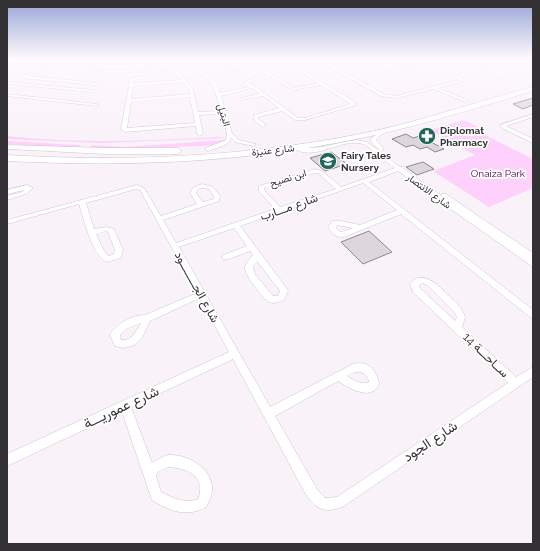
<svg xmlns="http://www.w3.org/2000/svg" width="540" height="551" viewBox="0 0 540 551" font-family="Raleway,Vazirmatn,sans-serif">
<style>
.green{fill:#fed1fc}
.building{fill:#ddd6dd;stroke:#8f888f}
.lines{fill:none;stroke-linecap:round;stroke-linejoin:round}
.minor-casing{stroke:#cdc6cd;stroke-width:1}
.highway-casing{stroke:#cdc6cd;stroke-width:1}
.minor{fill:#fff;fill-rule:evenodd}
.highway{fill:#fff;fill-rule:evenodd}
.labels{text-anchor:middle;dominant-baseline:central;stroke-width:3.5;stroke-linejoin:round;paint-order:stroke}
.far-street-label{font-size:10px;fill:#343134;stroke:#fff}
.far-poi-label{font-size:10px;font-weight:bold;fill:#343134;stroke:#fff;text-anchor:start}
.far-park-label{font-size:10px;fill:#450646;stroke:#fff}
.street-label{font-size:12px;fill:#343134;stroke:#fff}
.near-street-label{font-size:14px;fill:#343134;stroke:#fff}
</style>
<rect width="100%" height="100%" fill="#faf2f9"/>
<!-- green -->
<g class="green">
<polygon points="464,120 482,129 477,131 533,159 533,188 489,207 433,171 475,155 430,130"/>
<path d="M7,136C77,144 148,141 219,137L227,138L102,143L7,139Z"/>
<polygon points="226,140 217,145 200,146 121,149 88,147 93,145 126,147"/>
<polygon points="7,141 79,145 80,146 79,147 49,147 7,144"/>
</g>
<!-- building -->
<g class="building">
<polygon points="533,98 533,105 523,109 513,104"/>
<polygon points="406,134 413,138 420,136 444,149 435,152 427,147 420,149 413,145 406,147 392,139"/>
<polygon points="331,152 347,164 325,171 310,158"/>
<polygon points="423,162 434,169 417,175 406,167"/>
<polygon points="369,231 392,252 363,264 341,242"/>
</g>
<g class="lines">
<defs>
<g id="minor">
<path d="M51,58C65,58 78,65 91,68C108,71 125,70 141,69L132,58H136L145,68L194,58H204L192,61L217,84L220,93L249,87L245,83V81L267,75L255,67C242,69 231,75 221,65V63L243,58H252L225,65L228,68L233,69L285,58H295L286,60L355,102L356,105L305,120H295L282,111L258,117V119L266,125L263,127L254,120V115L279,108L263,96L241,100V98L260,94L252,88L221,96L232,133L239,140L256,144L253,146L235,142L231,138C229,146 216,148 208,151L206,150V148L226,140L227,133L222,114L199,115L203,134L200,136L197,134L196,126L125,132L121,129L129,86L128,85L131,78L185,68L186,70L178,72L185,80H187V82L193,89L198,112L221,111L213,85L189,62L141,71L116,73L98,71L66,63L28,76L97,83V85H95L22,78L20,77L62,62ZM282,61L318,83L294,88L259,66ZM174,72L181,80L133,83L134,80ZM270,77L293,90L321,85L351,104L305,118H298L249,82ZM183,82L189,89L190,94L131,99L133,86ZM190,97L195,123L127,128L131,102Z"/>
<path d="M313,58H319L328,64L359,58L387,72L424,64L412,58H418L452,73L471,67L448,58H454L475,66L488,63L481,58H486L492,62V64L478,68L503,78L500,79L474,69L455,74L462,77V82L438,88L467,100V102H465L434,89L396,98L381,96ZM357,60L387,74L427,65L459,79V80L396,96L384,94L332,65Z"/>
<polygon points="514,58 520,61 533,58 533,60 524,62 533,66 533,68 507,58"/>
<polygon points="7,82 93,90 95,91 93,92 7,84"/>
<polygon points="7,94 97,104 99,105 97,106 7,96"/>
<polygon points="533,114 533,117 506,126 533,139 533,143 502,128 500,125"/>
<polygon points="381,130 384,132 376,140 384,149 381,151 379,150 370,140"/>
<path d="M357,140L367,142L400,167H404L405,168L404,169L490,230L442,196V194H446L533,253V260L532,259L533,260V267L421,188L398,171L369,182L533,310V319L530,317L401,214L344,237C336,238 332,233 328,227L333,221H341L360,225L397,210L363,183L240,226L287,289L288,291L284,300C279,302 274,304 269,302C263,299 245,275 245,268C245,264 250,259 253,255L250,251L229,259H223L222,257L223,255L247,246L234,228L179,247L270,407L353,364C367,360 377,370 379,384C371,402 349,388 338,381L275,416L317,489L325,498L337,497L508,383L413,292L410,284C421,269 437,284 446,293C454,301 462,307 465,317L462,327L516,377L533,367V377L344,506C325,514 316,510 305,493L233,359L131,407L152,463C157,460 163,456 168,455C187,454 211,467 212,487C213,494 209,501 206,507C186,518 170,511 152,500L122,412L7,466V454L229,352L200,298L150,321L142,338L135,345L123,348L115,346L110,335C116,324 132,315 145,315L197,293L140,190L136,189L86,203L94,229L107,227L114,229L123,250L121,258L107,262C92,256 84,219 79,204L7,224V220L137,185L144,188L161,216L197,204L190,193L194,187L202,184L213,187L220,196L219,201L163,220L176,243L275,209L259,191V186L315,169L322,171L341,187L395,168C387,163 370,147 363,144C341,137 315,163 293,148L296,146C317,152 336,142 357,140ZM315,173H318L336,189L280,207L265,191L264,188ZM202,188L209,189L214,196V199L203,202L196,193L198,189ZM337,225L353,228L341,232L338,230L336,227ZM106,231L108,232L115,250L114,254L108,256L103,249L96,234ZM257,261L280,291L278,296H273L255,274L253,266ZM422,283L427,285L455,313L457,317L455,321L420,288L419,285ZM141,323C136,331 132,341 121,340L120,335L126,329ZM355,372C362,371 368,375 369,382C362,386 354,380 347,376ZM168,467C187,468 207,476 198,499C185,504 172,498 161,492L156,476L158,472Z"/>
<polygon points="27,185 33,188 26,194 7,200 7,196 22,192 24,190 7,194 7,190"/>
</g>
<g id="highway">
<polygon points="7,58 10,58 10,59 7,61"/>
<path d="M533,87V91C476,108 419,126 361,138C245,163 126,167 7,161V155C126,162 243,157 360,134C419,122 475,102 533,87Z"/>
<polygon points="7,145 106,148 178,148 182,151 178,154 106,154 7,149"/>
</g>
</defs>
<!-- minor casing -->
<use href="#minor" class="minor-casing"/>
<!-- highway casing -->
<use href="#highway" class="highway-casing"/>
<!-- minor -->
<use href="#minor" class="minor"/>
<!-- highway -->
<use href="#highway" class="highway"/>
</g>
<!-- sky -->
<linearGradient id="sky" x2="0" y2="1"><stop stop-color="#97a4d6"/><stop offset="0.43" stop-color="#fdf9fc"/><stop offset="1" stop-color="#fdf9fc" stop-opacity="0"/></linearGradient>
<rect width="540" height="136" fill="url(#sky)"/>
<!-- icons -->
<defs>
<symbol id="pharmacy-disc" viewBox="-11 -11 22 22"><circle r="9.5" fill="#216659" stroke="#fff"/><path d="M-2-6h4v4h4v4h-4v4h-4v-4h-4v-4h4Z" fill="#fff"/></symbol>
<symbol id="school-disc" viewBox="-11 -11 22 22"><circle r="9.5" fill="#216659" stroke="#fff"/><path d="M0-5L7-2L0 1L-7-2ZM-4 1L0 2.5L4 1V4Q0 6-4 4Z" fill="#fff"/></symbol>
</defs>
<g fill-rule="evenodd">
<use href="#pharmacy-disc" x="417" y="126" width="20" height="20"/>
<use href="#school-disc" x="318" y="151" width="20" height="20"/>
</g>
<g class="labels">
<!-- far-street labels -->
<g class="far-street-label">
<text transform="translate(224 115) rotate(73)">البتيل</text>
<text transform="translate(273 150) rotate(-6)">شارع عنيزة</text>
<text transform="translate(288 178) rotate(-17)">ابن نصيح</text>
<text transform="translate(429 191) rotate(36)">شارع الانتصار</text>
</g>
<!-- far-poi labels -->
<g class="far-poi-label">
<text x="440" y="130">Diplomat<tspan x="440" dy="12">Pharmacy</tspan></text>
<text x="341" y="155">Fairy Tales<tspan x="341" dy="12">Nursery</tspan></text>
</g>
<!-- far-park labels -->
<g class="far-park-label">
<text x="498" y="173">Onaiza Park</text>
</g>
<!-- street labels -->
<g class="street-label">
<text transform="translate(289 207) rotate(-19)">شارع مـــارب</text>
<text transform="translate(197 287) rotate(61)">شارع الجــــــــود</text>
<text transform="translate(486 355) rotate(44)">ســاحـــة 14</text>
</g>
<!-- near-street labels -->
<g class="near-street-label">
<text transform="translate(121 407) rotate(-25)">شارع عموريـــة</text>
<text transform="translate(430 441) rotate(-34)">شارع الجود</text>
</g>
</g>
<!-- border -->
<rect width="540" height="551" fill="none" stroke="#343134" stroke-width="16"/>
</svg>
